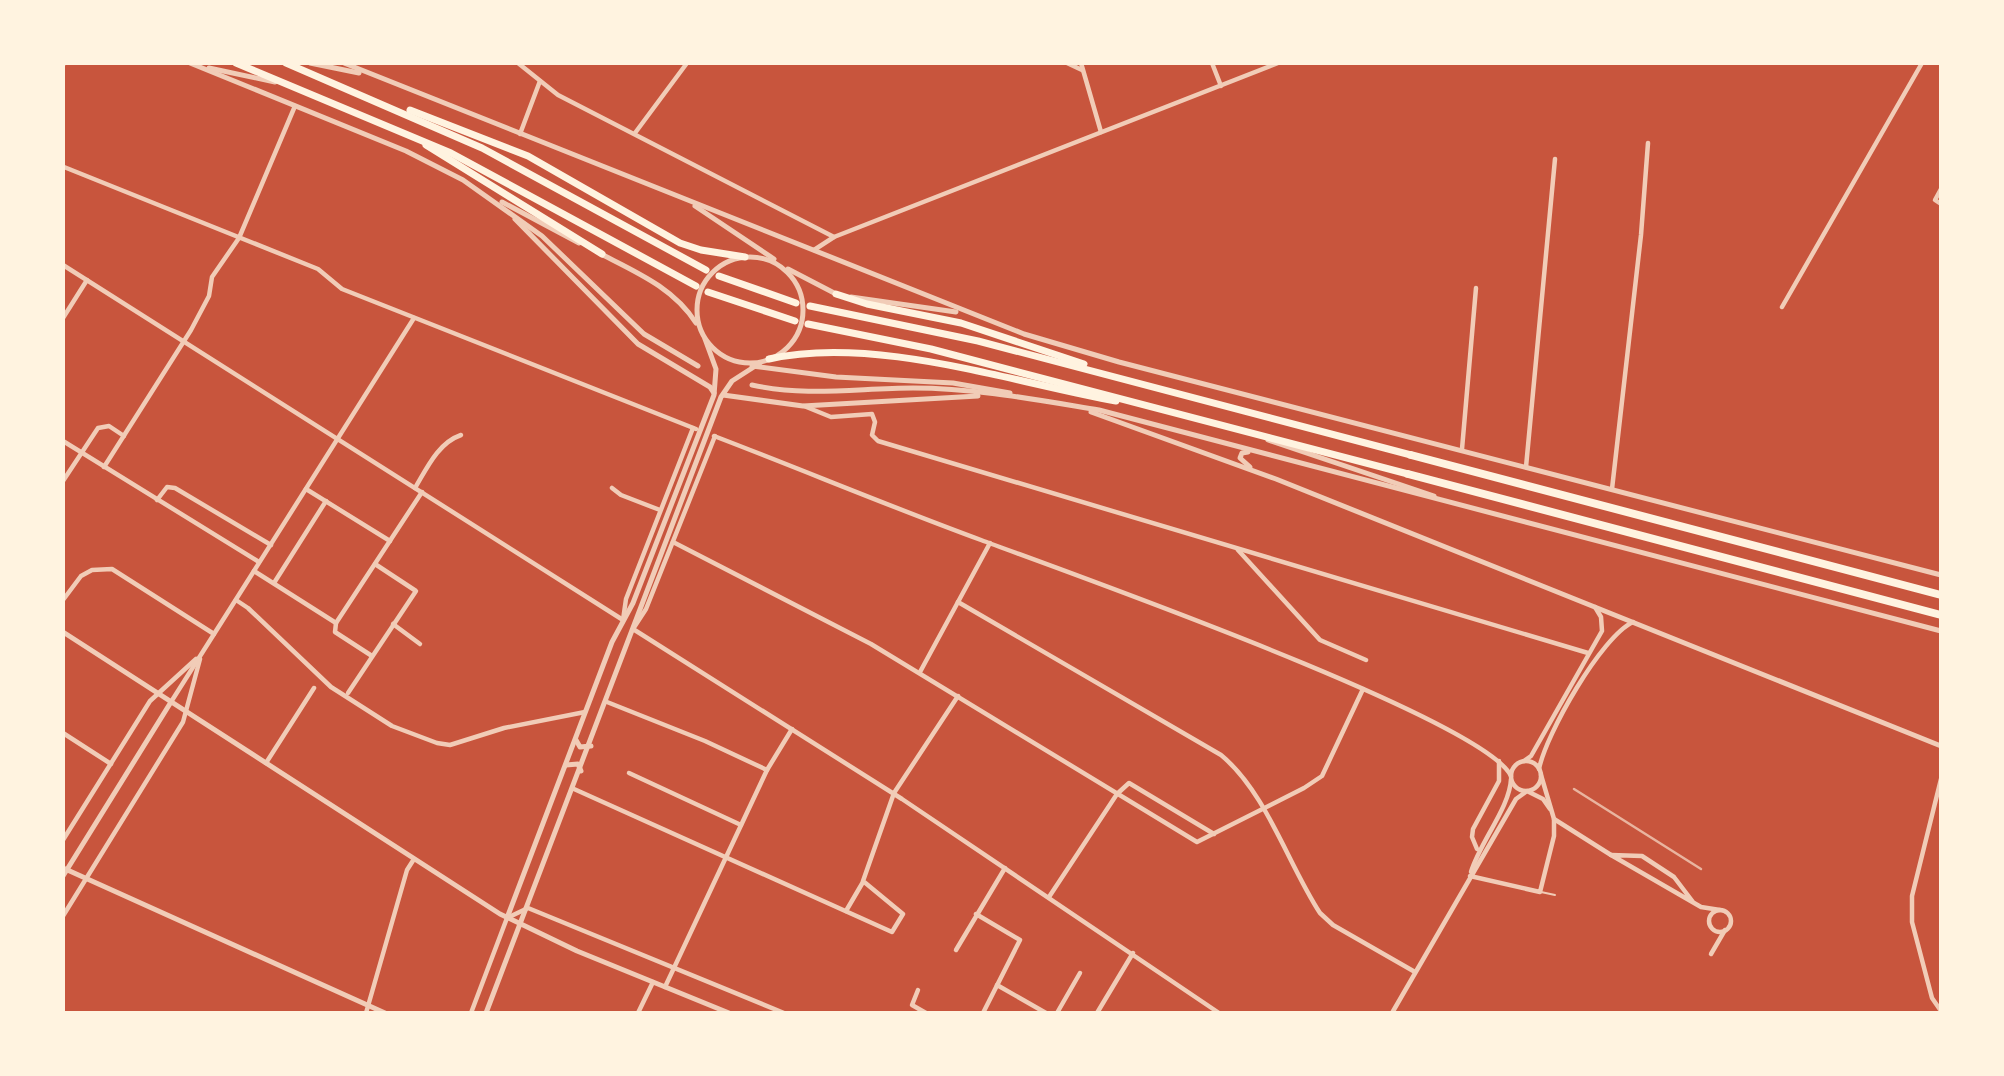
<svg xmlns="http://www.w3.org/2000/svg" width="2004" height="1076" viewBox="0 0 2004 1076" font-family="Poppins,sans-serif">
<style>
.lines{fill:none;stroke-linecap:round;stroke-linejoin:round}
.service{stroke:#f1ccb7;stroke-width:2}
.minor{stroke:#f1ccb7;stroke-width:4.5}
.tertiary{stroke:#f1ccb7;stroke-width:5}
.primary{stroke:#fff3e0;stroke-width:7}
.motorway{stroke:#fff3e0;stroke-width:8}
.rail{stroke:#e9b49f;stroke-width:2.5}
</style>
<rect width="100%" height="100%" fill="#c8553d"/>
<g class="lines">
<!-- service -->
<polyline class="service" points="1541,892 1555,895"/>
<!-- minor -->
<g class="minor">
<polyline points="518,63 558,95 834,237"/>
<polyline points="1067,63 1082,70"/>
<polyline points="1081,63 1101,132"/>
<polyline points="1212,63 1221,86"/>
<polyline points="63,65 64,63"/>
<polyline points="635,133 687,63"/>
<polyline points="520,134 540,81"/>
<polyline points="64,167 318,269 342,289 696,429"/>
<polyline points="1941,189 1935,200 1941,204"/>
<polyline points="814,250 834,237 1278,63"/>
<polyline points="63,265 623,620"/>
<polyline points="1782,307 1922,63"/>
<polyline points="63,318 87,280"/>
<polyline points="804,406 831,417 872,414 875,422 872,435 878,441 1588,653"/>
<path d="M714,436C803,470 891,507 981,540C1061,570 1484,719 1511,776"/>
<polyline points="715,436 646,609 633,629 902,799 1219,1013"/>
<polyline points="63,441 259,562"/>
<polyline points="1462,449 1476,288"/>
<polyline points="104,467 191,330 209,296 212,277 239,238 295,106"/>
<polyline points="1526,467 1555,159"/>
<polyline points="63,481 98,428 109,426 124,436"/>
<path d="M415,488C427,468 438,443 461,435"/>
<polyline points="612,488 621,495 660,510"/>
<polyline points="306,489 390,541"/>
<polyline points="1612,489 1641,235 1648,143"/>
<polyline points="157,500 167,487 175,488 271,545"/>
<polyline points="673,542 871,644 1197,842 1304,788 1322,776 1363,689"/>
<polyline points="1238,550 1320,640 1366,660"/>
<polyline points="254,571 336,623"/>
<polyline points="274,583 326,501"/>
<polyline points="63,600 81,576 92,570 112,569 214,634"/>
<polyline points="236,600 248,608 331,687 392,726 437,743 450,745 504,728 585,712"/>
<path d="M958,602L1221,755C1266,792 1288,864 1320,913L1333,925L1415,972"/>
<polyline points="623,620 626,599 693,428"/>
<polyline points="393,624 420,644"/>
<polyline points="372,656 335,632 336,623 422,492"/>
<polyline points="920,672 990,543"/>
<polyline points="348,693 416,591 375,564"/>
<polyline points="171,702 414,318"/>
<polyline points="607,702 705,741 767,770"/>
<polyline points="63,733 111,764"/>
<polyline points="1524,761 1531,756 1602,631 1601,617 1595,607"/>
<circle cx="1526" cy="776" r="15"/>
<polyline points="266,763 314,688"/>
<path d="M1539,769C1546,734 1601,637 1633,622"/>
<polyline points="629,773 741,825"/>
<polyline points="1541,775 1554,819 1611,855"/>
<polyline points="1941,779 1912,896 1912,922 1932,998 1941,1011"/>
<polyline points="574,789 892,932 903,914 863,881 894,793 958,696"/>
<polyline points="63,840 150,701 196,659"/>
<polyline points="1477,849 1472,837 1473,829 1499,781 1499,761"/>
<path d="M1471,872C1480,842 1510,807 1511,779"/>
<polyline points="1470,876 1540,892 1554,836 1554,819"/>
<polyline points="1049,897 1117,794 1129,783 1214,834"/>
<polyline points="1693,902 1674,877 1642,856 1611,855 1701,907 1720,910"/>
<circle cx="1720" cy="921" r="11"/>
<polyline points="846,911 863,882"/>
<polyline points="976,914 1020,940 983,1013"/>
<polyline points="63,916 183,722 200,659"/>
<polyline points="956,950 1005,868"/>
<polyline points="1711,954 1725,930"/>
<polyline points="997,985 1046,1013"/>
<polyline points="665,987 767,770 792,729"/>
<polyline points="918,990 912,1005 926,1013"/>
<polyline points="366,1013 407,870 414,859"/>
<polyline points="471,1013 507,918 528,908 784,1013"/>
<polyline points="638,1013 653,982"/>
<polyline points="1057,1013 1080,973"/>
<polyline points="1097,1013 1133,953"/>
<polyline points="1392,1013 1516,799 1527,791 1543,799 1550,809"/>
</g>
<!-- tertiary -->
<g class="tertiary">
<polyline points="190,63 406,151 463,180 542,236 644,334 698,366"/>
<polyline points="310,63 359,73"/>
<polyline points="344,63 1024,334 1119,362 1941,575"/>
<polyline points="209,68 275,82"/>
<polyline points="502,202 579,243"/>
<polyline points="695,206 774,259"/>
<polyline points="515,219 638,344 710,387 714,393"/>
<path d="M601,254C636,272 674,288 696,323"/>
<circle cx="750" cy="310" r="53"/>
<polyline points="788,269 838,295"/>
<polyline points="851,297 956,312"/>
<polyline points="752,366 836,377 953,383 1010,393"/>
<path d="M752,385C807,397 858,388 913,388C975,388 1038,400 1099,410L1941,631"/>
<polyline points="723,395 803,406 978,396"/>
<polyline points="1091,412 1276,479 1941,746"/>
<polyline points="1268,440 1434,496"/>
<polyline points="1248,452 1242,453 1240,458 1250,467"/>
<polyline points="63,632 500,914 577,951 729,1013"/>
<polyline points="576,740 580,747 591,746"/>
<polyline points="566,765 578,764 581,771"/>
<polyline points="63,868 385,1013"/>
<polyline points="63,876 171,702"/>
<polyline points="507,918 612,642 633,603 714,395 716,369 705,339"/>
<polyline points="486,1013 721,397 732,381 760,363"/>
</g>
<!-- primary -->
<g class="primary">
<polyline points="236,63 451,153 696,286"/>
<polyline points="286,63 482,148 706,270"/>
<polyline points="410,110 528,156 680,243 701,250 745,257"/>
<polyline points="426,145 602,254"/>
<polyline points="719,276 796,303"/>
<polyline points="708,292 795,321"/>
<polyline points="836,294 867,304 961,323 1084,364"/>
<polyline points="810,306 978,341 1411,455"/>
<polyline points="808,324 931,349 1408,474"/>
<path d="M769,359C873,335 1011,382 1116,401"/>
</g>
<!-- motorway -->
<g class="motorway">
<polyline points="1411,455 1941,595"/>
<polyline points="1408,474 1941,615"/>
</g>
<!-- rail -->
<polyline class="rail" points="1574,789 1701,869"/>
</g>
<!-- border -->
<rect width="2004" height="1076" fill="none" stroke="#fff3e0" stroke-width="130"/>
</svg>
